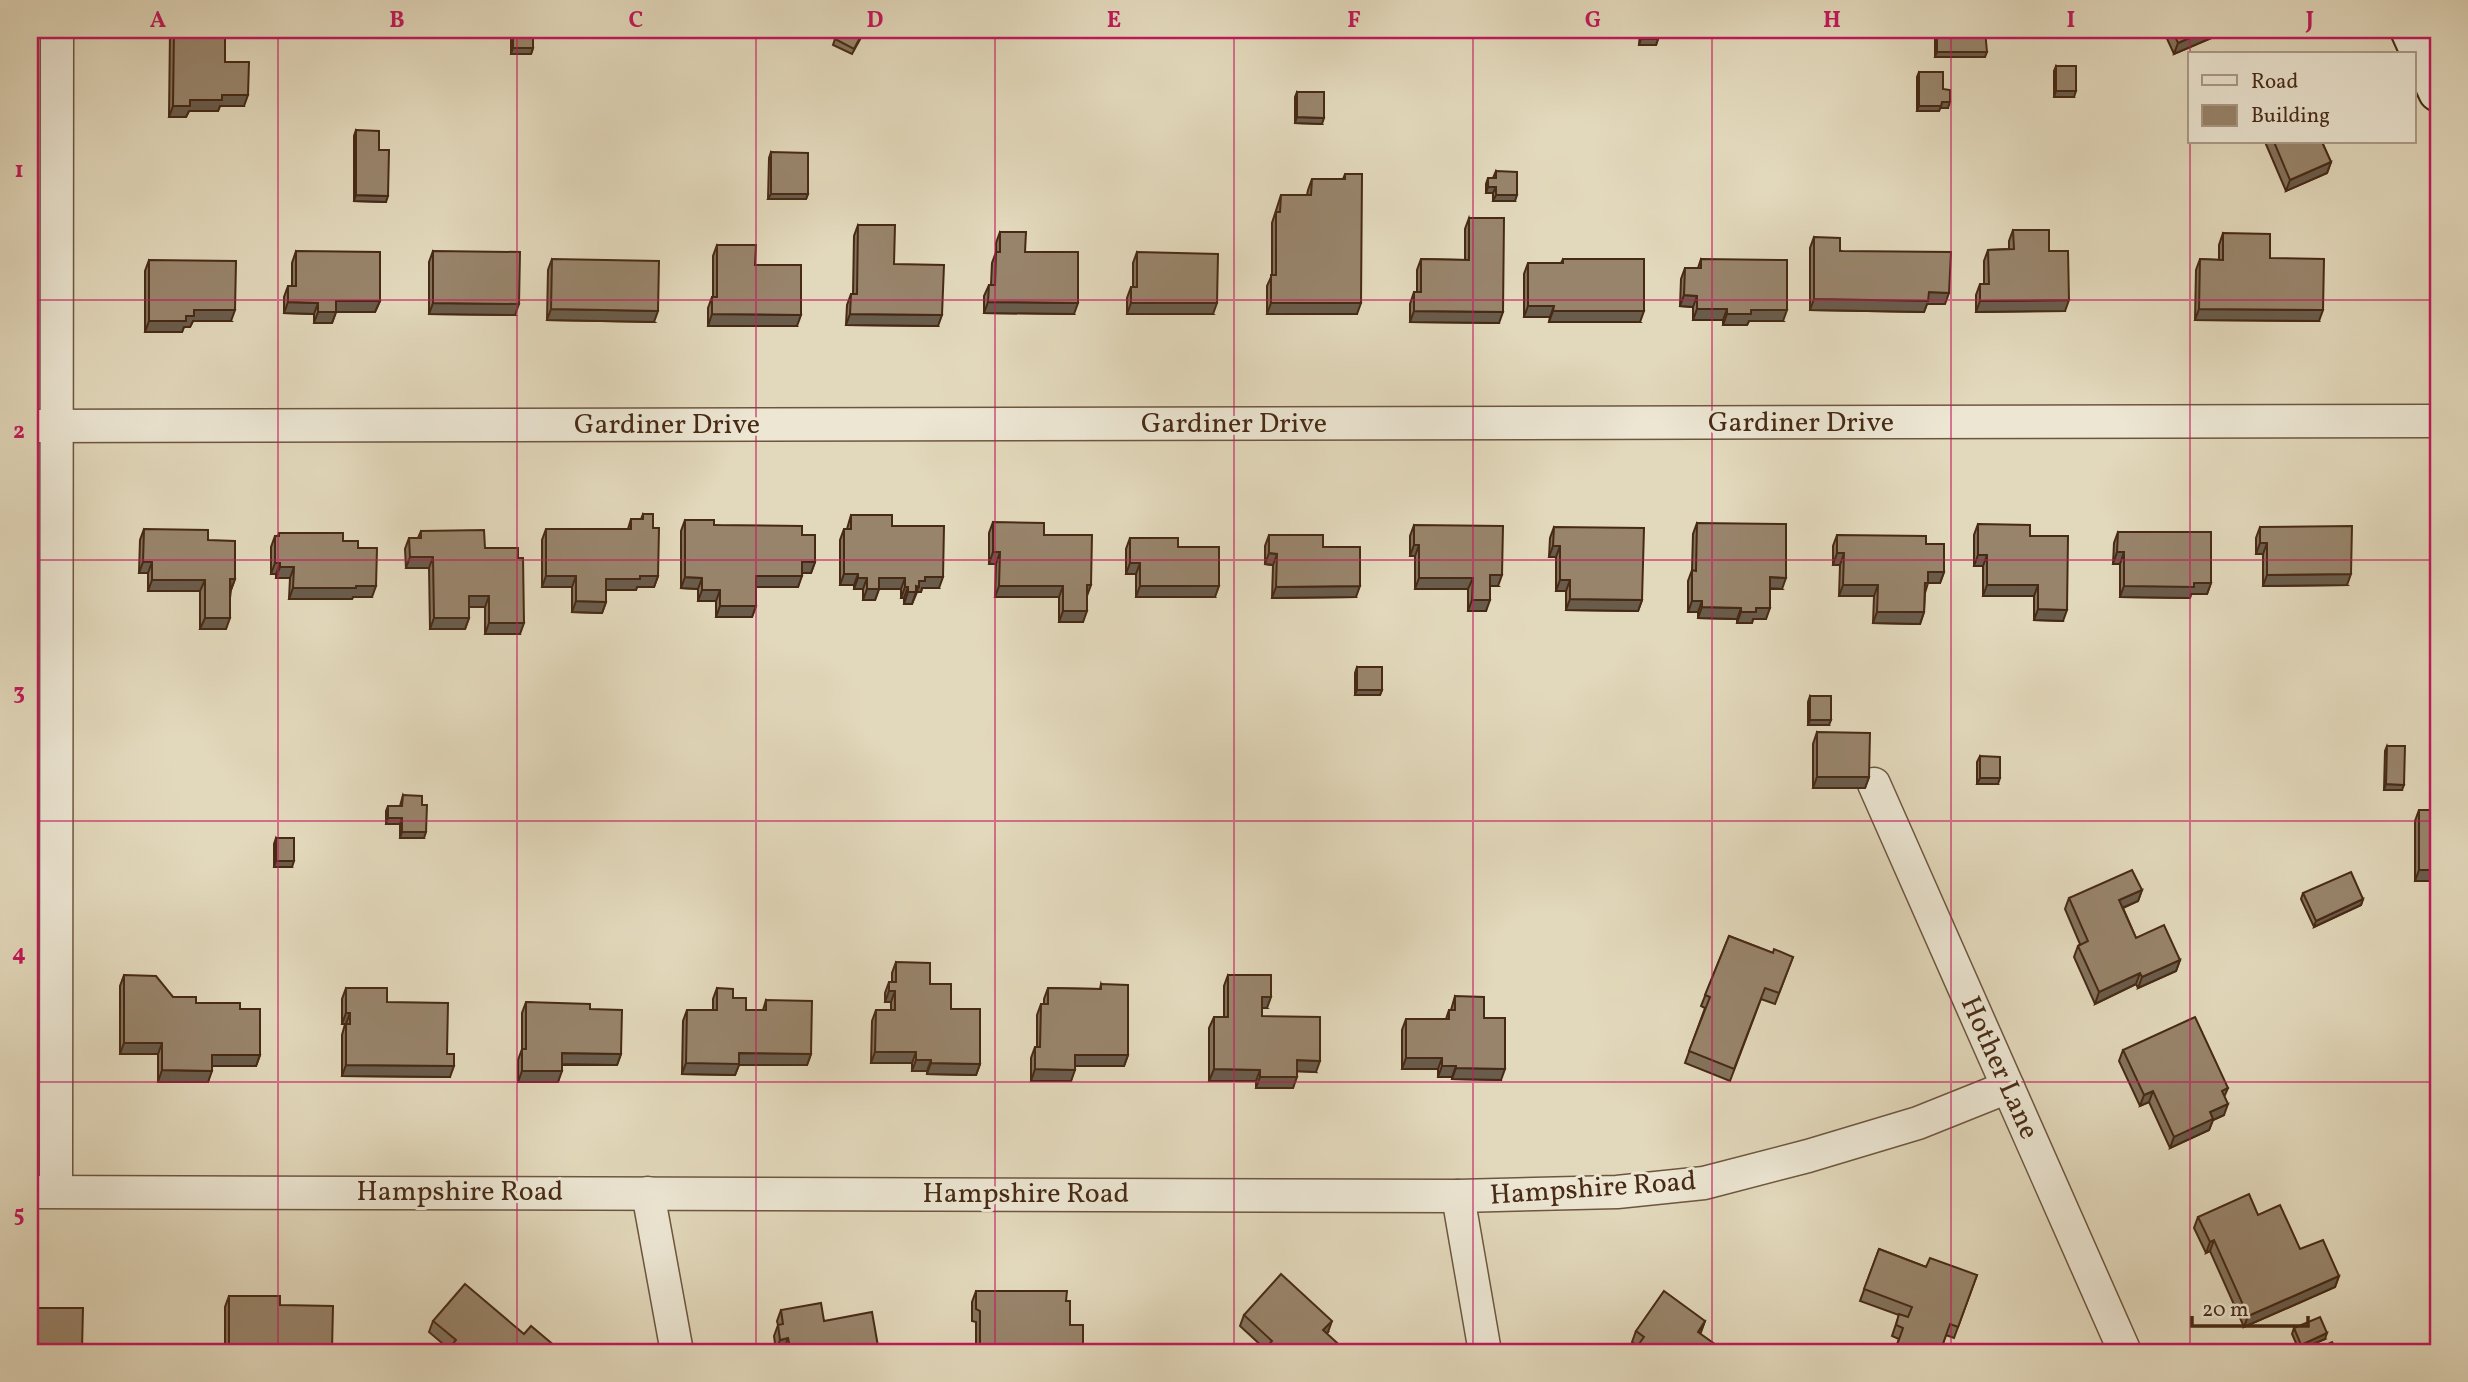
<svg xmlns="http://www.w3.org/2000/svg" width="2468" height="1382" viewBox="0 0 2468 1382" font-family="Vollkorn,serif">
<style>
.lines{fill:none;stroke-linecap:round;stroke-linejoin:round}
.minor-casing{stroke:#6e563e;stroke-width:35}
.secondary-casing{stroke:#472a15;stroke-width:42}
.minor{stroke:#ece6d3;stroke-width:32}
.secondary{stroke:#ece6d3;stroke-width:38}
.wall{fill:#83725c;stroke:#472a15;stroke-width:2}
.shaded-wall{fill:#6a5c4b;stroke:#472a15;stroke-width:2}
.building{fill:#98846b;stroke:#472a15;stroke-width:2}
.grid{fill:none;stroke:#c2185b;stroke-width:2;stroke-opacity:0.55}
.labels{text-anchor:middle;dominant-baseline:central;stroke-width:6;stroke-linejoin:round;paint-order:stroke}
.street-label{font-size:28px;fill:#472a15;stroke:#ece6d3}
.neatline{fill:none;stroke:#c2185b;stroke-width:2.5}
.grid-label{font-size:23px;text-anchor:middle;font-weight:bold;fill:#c2185b}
</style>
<rect width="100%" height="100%" fill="#e2d8bb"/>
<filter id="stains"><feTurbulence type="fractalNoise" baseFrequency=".00286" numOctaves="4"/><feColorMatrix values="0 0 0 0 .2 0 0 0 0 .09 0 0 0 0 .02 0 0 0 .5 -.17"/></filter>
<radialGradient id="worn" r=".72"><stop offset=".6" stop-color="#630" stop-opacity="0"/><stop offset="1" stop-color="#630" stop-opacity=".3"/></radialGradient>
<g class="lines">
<defs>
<g id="minor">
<polyline points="30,426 2438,421"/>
<polyline points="1874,784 2125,1352"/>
<polyline points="56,1191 57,30"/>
<polyline points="30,1192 1458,1196 1617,1192 1704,1183 1808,1156 1918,1123 2008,1087"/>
<polyline points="648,1193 677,1352"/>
<polyline points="1458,1196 1485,1352"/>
</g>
<polyline id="secondary" points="2410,30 2438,92"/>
</defs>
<!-- minor casing -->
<use href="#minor" class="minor-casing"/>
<!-- secondary casing -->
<use href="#secondary" class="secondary-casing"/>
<!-- minor -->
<use href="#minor" class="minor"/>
<!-- secondary -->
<use href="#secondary" class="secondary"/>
</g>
<!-- wall -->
<g class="wall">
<polygon points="170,30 221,30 221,37 225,62 244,106 220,106 218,111 189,111 186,117 169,117"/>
<polygon points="511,30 533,30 533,48 531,54 511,54"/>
<polygon points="1633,30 1658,30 1658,39 1656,45 1639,45 1640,32 1633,32"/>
<rect x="1935" y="30" width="50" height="27"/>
<polygon points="2163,30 2241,30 2225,37 2223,33 2174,54"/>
<polygon points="863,34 852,54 833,45 835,39"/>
<polygon points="2056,66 2074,97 2054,97 2054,71"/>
<polygon points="1919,72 1943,89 1948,108 1940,108 1939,111 1917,111 1917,77"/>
<polygon points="1297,92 1322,124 1295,123 1295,97"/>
<polygon points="356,130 379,150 386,202 354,201 354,136"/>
<polygon points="2265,142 2322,142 2331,162 2327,173 2286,191"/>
<polygon points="771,152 808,194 806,199 768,199 769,158"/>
<polygon points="1496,171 1515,201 1493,201 1493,193 1486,193 1486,184 1488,178 1493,178"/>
<polygon points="1345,174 1357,314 1267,314 1267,286 1272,275 1272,223 1281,195 1307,195 1308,190 1312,179 1343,179"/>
<polygon points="1469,218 1499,323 1410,322 1410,304 1414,292 1417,292 1417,270 1421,259 1465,260 1465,229"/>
<polygon points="858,225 894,264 938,326 846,325 847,305 851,294 853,294 854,236"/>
<polygon points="2013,230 2049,251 2065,311 1976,312 1976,295 1980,284 1984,284 1984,261 1988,250 2009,249 2009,241"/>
<polygon points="1000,232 1025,252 1074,314 984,313 984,296 989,285 991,285 992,263 996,252 996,243"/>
<polygon points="2223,233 2270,258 2319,321 2195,320 2196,270 2200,259 2219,260 2219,245"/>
<polygon points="1814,237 1945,304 1927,304 1924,312 1810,310 1810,248"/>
<polygon points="717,245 755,265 797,326 708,326 708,308 712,297 713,297 713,256"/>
<polygon points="296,251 380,301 375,312 336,312 332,323 314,323 314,314 284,313 284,297 288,286 292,286 292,263"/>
<polygon points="433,251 515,315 429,314 429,262"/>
<polygon points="1137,252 1213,314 1127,314 1127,298 1131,287 1133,287 1133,263"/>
<polygon points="552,259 654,322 547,320 548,270"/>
<polygon points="1563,259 1640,322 1549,322 1550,317 1524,317 1524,274 1528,263 1561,263"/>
<polygon points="1701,259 1783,321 1749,321 1747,325 1723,325 1723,320 1693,320 1693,307 1680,306 1681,279 1685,268 1698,268"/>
<polygon points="149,260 231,321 193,321 190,327 184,327 182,332 145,332 145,271"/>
<polygon points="643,514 653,528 658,576 654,587 637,587 636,590 606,590 606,602 602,613 572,612 572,587 542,587 542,540 546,529 628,529 631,519 641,519"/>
<polygon points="851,515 892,526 939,588 922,588 921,592 917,592 912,604 904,604 904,598 901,598 901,589 879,589 875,600 863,600 863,589 854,589 854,585 840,585 840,540 844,529 847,529"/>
<polygon points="685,520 714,525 802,535 815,562 811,573 802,573 798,587 756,587 756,606 752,617 716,617 716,601 698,601 698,589 681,588 681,531"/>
<polygon points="993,522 1044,535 1087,596 1083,622 1059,622 1059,597 995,597 996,564 989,564 989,533"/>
<polygon points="1697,523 1782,589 1770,589 1766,619 1753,619 1752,623 1737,623 1737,619 1698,618 1698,612 1688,612 1688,581 1692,570 1693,534"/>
<polygon points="1978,524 2030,536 2063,621 2034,620 2034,596 1983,596 1983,566 1974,566 1974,535"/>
<polygon points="1414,525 1498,586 1490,586 1486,611 1468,611 1468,589 1415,589 1415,556 1410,556 1410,536"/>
<polygon points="1554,527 1642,600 1638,611 1566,610 1566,591 1556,591 1556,557 1549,557 1550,538"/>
<polygon points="2260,527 2347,585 2263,586 2263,554 2256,554 2256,538"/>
<polygon points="144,529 208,540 235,579 231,590 226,629 200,629 200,591 148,591 148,573 139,573 140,540"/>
<polygon points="421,531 485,548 520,634 485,634 485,607 469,607 469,618 465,629 430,629 429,568 406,568 405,549 409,538 418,538"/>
<polygon points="2118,532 2211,583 2207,594 2191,594 2190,598 2120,597 2120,564 2113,564 2114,543"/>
<polygon points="279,533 343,541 358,548 372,597 353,597 352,599 289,599 290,578 276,578 276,574 271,574 271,547 275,536 278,536"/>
<polygon points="1269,535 1323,547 1356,597 1272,598 1273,565 1265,564 1265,546"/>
<polygon points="1837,535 1926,544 1944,572 1940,583 1928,583 1925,593 1924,612 1920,624 1873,623 1874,596 1839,596 1840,565 1833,565 1833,546"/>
<polygon points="1130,538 1178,547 1215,597 1136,597 1136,574 1126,574 1126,549"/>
<polygon points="1357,667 1382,690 1380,695 1355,695 1355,673"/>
<polygon points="1810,696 1829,725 1808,725 1808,702"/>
<polygon points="1817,732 1869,777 1865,788 1813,788 1813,744"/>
<polygon points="2387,746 2402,790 2384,790 2385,751"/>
<polygon points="1980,756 1998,784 1977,784 1977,762"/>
<polygon points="403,795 424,838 400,838 400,824 386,824 386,811 388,806 400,806"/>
<polygon points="2419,810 2438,810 2438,881 2415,881 2415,821"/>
<polygon points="276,838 292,867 274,867 274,844"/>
<polygon points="2142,890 2138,901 2123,908 2136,938 2180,960 2176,971 2138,988 2136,984 2095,1004 2074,957 2078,946 2080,944 2065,909 2069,898"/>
<polygon points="2303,893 2363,899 2361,905 2314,927 2301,899"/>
<polygon points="1729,936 1773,953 1793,957 1775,1004 1761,999 1730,1081 1685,1063 1705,1008 1701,1006"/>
<polygon points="896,962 930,984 951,1009 980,1064 976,1075 927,1074 927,1071 912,1071 912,1063 871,1063 872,1021 876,1010 891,1010 891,1002 885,1002 885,993 889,982 892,982 892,973"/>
<polygon points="124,975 173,997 196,1003 260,1055 256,1066 212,1066 208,1082 158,1082 158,1054 120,1054 120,986"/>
<polygon points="1228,975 1267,1008 1262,1008 1262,1016 1316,1072 1297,1071 1293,1088 1256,1088 1256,1081 1209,1081 1209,1028 1214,1017 1224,1017 1224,986"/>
<polygon points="1101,984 1128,1055 1124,1066 1075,1066 1071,1081 1031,1081 1031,1058 1035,1047 1037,1047 1037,1015 1041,1004 1044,1004 1044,999 1048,988 1100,989"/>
<polygon points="346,988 447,1054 450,1077 342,1076 342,1035 345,1024 342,1024 342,999"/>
<polygon points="717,988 733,998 746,1010 763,1010 766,1000 811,1054 807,1065 739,1065 735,1075 682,1074 683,1021 687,1010 713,1010 713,999"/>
<polygon points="1455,996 1484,1018 1501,1080 1452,1079 1452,1077 1438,1077 1438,1069 1402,1069 1402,1030 1406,1019 1446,1019 1449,1010 1451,1010"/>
<polygon points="526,1002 590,1009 621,1054 617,1065 562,1065 558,1082 518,1082 518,1060 522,1049 522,1013"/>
<polygon points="2123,1050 2228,1088 2224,1097 2224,1115 2213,1120 2209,1130 2170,1148 2149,1102 2140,1106 2119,1061"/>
<polygon points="2258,1215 2300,1249 2339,1276 2335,1287 2244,1327 2210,1251 2206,1253 2194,1228 2198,1217"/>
<polygon points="1879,1249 1926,1267 1977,1275 1954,1338 1946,1335 1940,1352 1894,1352 1899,1339 1892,1336 1899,1315 1860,1301"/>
<polygon points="976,1291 1066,1301 1070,1325 1083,1350 1082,1352 976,1352 976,1322 972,1321 972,1302"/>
<polygon points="229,1296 280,1305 332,1350 331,1352 225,1352 225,1307"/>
<polygon points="781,1310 824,1321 879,1352 785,1352 784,1349 776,1351 774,1336 778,1325 777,1321"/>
<polygon points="1244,1315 1328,1332 1326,1334 1347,1352 1263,1352 1265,1349 1240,1326"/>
<polygon points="433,1321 524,1334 562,1352 446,1352 449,1349 429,1332"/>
<polygon points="1705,1321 1700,1334 1638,1346 1632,1342 1636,1331"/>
<polygon points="2294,1328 2325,1339 2299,1350 2292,1334"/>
</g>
<!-- shaded-wall -->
<g class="shaded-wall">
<polygon points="1634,30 1641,30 1640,32 1633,32"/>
<polygon points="2208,30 2224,30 2223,33 2174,54 2178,43"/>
<polygon points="2227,30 2241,30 2225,37"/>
<polygon points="1641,39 1658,39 1656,45 1639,45"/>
<polygon points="513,48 533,48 531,54 511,54"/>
<polygon points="1937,52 1987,52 1985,57 1935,57"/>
<polygon points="2056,91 2076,91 2074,97 2054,97"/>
<polygon points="222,95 248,95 244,106 220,106 218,111 189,111 186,117 169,117 173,106 190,100"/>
<polygon points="1942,102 1950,102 1948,108 1940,108"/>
<polygon points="1919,106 1941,106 1939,111 1917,111"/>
<polygon points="1297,117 1324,118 1322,124 1295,123"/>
<polygon points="2331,162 2327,173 2286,191 2290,180"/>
<polygon points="1488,187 1496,187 1493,193 1486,193"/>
<polygon points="771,194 808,194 806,199 768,199"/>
<polygon points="356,195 388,196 386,202 354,201"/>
<polygon points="1496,195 1517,195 1515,201 1493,201"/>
<polygon points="1929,292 1949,293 1945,304 1927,304 1924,312 1810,310 1814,299"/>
<polygon points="1684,295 1697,296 1693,307 1680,306"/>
<polygon points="2069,300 2065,311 1976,312 1980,301"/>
<polygon points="336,301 380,301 375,312 332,312"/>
<polygon points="288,302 318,303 314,314 284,313"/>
<polygon points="988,302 1078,303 1074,314 984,313"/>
<polygon points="433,303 519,304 515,315 429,314"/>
<polygon points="1131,303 1217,303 1213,314 1127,314"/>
<polygon points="1271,303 1361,303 1357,314 1267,314"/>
<polygon points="1528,306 1554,306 1550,317 1524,317"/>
<polygon points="551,309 658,311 654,322 547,320"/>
<polygon points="1697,309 1727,309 1723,320 1693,320"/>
<polygon points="2199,309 2323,310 2319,321 2195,320"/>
<polygon points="194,310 235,310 231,321 193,321 190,327 184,327 182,332 145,332 149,321 186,316"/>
<polygon points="1751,310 1787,310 1783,321 1749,321 1747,325 1723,325 1727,314"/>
<polygon points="1414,311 1503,312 1499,323 1410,322"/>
<polygon points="1553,311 1644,311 1640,322 1549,322"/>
<polygon points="318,312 336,312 332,323 314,323"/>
<polygon points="712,314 801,315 797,326 708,326"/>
<polygon points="850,314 942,315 938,326 846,325"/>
<polygon points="2260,543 2267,543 2263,554 2256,554"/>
<polygon points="1414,545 1419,545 1415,556 1410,556"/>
<polygon points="1553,546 1560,546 1556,557 1549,557"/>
<polygon points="993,552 1000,552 996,564 989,564"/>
<polygon points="2117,552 2124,552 2120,564 2113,564"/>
<polygon points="1269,553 1277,554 1273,565 1265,564"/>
<polygon points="1837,553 1844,553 1840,565 1833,565"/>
<polygon points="1978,555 1987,555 1983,566 1974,566"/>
<polygon points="410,557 433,557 429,568 406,568"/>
<polygon points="143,562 152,562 148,573 139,573"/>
<polygon points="802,562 815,562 811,573 798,573"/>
<polygon points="275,563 280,563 276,574 271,574"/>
<polygon points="1130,563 1140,563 1136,574 1126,574"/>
<polygon points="280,567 294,567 290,578 276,578"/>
<polygon points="1928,572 1944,572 1940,583 1924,583"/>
<polygon points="844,574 858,574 854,585 840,585"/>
<polygon points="2351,574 2347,585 2263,586 2267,575"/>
<polygon points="1490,575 1502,575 1498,586 1486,586"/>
<polygon points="546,576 576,576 572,587 542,587"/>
<polygon points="640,576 658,576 654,587 637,587 636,590 602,590 606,579"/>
<polygon points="756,576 802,576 798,587 752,587"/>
<polygon points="685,577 702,578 698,589 681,588"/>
<polygon points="925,577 943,577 939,588 922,588 921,592 917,592 919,581"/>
<polygon points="1770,577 1786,578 1782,589 1766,588"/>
<polygon points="858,578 867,578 863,589 854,589"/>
<polygon points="879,578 905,578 901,589 875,589 879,589 875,600 863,600 867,589"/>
<polygon points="1419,578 1473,578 1468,589 1415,589"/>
<polygon points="230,579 235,579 231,590"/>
<polygon points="152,580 205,580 200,591 148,591"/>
<polygon points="1560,580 1570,580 1566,591 1556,591"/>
<polygon points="2194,583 2211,583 2207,594 2191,594 2190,598 2120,597 2124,586"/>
<polygon points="1087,585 1091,585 1087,596"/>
<polygon points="1843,585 1878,585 1874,596 1839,596"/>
<polygon points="1987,585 2038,585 2034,596 1983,596"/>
<polygon points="356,586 376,586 372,597 353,597 352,599 289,599 293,588"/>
<polygon points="999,586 1063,586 1059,597 995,597"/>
<polygon points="1140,586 1219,586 1215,597 1136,597"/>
<polygon points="1360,586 1356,597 1272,598 1276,587"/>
<polygon points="905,587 908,587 904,598 901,598"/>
<polygon points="702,590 720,590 716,601 698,601"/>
<polygon points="908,592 916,592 912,604 904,604"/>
<polygon points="469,596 489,596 485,607 465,607"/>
<polygon points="1570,599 1642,600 1638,611 1566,610"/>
<polygon points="1472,600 1490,600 1486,611 1468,611"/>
<polygon points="576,601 606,602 602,613 572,612"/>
<polygon points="1692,601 1702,601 1698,612 1688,612"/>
<polygon points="720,606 756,606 752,617 716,617"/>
<polygon points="1702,607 1741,608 1737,619 1698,618"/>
<polygon points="1756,608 1770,608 1766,619 1753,619 1752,623 1737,623 1741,612"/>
<polygon points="2038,609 2067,610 2063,621 2034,620"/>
<polygon points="1063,611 1087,611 1083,622 1059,622"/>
<polygon points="1877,612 1924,612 1920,624 1873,623"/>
<polygon points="205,618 230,618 226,629 200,629"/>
<polygon points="434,618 469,618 465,629 430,629"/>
<polygon points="489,623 524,623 520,634 485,634"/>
<polygon points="1357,690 1382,690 1380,695 1355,695"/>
<polygon points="1810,720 1831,720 1829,725 1808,725"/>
<polygon points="1817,777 1869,777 1865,788 1813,788"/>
<polygon points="1980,778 2000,778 1998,784 1977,784"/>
<polygon points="2386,784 2404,785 2402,790 2384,790"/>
<polygon points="388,818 402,818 400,824 386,824"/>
<polygon points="402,832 426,832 424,838 400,838"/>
<polygon points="276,861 294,861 292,867 274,867"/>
<polygon points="2419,870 2438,870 2438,881 2415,881"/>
<polygon points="2142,890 2138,901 2115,911 2119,900"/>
<polygon points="2363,899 2361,905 2314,927 2316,921"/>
<polygon points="2180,960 2176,971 2138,988 2142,977"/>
<polygon points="2140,973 2136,984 2095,1004 2099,992"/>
<polygon points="889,991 895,991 891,1002 885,1002"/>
<polygon points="1262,997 1271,997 1267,1008 1258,1008"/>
<polygon points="346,1013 350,1013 346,1024 342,1024"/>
<polygon points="124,1043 162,1043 158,1054 120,1054"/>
<polygon points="875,1052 916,1052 912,1063 871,1063"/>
<polygon points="562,1053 621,1054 617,1065 558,1064"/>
<polygon points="739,1053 811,1054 807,1065 739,1065 735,1075 682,1074 686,1063"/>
<polygon points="212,1055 260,1055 256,1066 208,1066"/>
<polygon points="1075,1055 1128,1055 1124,1066 1071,1066"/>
<polygon points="1406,1058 1442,1058 1438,1069 1402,1069"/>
<polygon points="916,1060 931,1060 927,1071 912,1071"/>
<polygon points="1297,1060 1320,1061 1316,1072 1293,1071"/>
<polygon points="931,1063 980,1064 976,1075 927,1074"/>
<polygon points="346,1065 454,1066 450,1077 342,1076"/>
<polygon points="1442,1066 1456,1066 1452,1077 1438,1077"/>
<polygon points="1456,1068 1505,1069 1501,1080 1452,1079"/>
<polygon points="1035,1069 1075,1070 1071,1081 1031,1081"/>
<polygon points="1214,1069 1260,1070 1256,1081 1209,1081"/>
<polygon points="162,1070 212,1071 208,1082 158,1082"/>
<polygon points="522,1071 562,1071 558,1082 518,1082"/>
<polygon points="1260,1077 1297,1077 1293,1088 1256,1088"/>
<polygon points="2153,1091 2149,1102 2140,1106 2144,1095"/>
<polygon points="2228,1104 2224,1115 2213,1120 2209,1130 2170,1148 2174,1137 2210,1112"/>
<polygon points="2214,1240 2210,1251 2206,1253 2210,1242"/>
<polygon points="2339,1276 2335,1287 2244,1327 2248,1316"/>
<polygon points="1332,1321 1328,1332 1319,1342 1323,1330"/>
<polygon points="1705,1321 1701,1332 1693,1343 1698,1332"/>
<polygon points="2327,1333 2325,1339 2299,1350 2301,1345"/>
<polygon points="788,1338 784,1349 776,1351 780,1340"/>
<polygon points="980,1347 989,1347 987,1352 978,1352"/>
<polygon points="30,1349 82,1350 81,1352 30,1352"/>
<polygon points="229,1349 249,1349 248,1352 228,1352"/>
<polygon points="294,1349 332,1350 331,1352 293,1352"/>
</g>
<!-- building -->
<g class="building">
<polygon points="174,30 221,30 221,37 225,37 225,62 249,62 248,95 222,95 222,100 190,100 190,106 173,106"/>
<rect x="513" y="30" width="20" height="18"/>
<polygon points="839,30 864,30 854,49 835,39"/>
<polygon points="1642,30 1658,30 1658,39 1641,39"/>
<polygon points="1937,30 1985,30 1987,52 1937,52"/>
<polygon points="2172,30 2208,30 2178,43"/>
<rect x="2056" y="66" width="20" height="25"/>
<polygon points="1919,72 1943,72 1943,89 1950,90 1950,102 1942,102 1941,106 1919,106"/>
<polygon points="1297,92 1324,92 1324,118 1297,117"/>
<polygon points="356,130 379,131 379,150 389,150 388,196 356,195"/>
<polygon points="2274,142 2322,142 2331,162 2290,180"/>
<polygon points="771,152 808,153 808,194 771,194"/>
<polygon points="1496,171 1517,172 1517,195 1496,195 1496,187 1488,187 1488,178 1496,178"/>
<polygon points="1345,174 1362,174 1361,303 1271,303 1271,275 1276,275 1276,212 1280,212 1281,195 1311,195 1312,179 1345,179"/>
<polygon points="1469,218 1504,218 1503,312 1414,311 1414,292 1421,292 1421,259 1469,260"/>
<polygon points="858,225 895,225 894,264 944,265 942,315 850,314 851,294 857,294"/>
<polygon points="2013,230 2049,230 2049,251 2068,251 2069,300 1980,301 1980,284 1989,284 1988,250 2014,249"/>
<polygon points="1000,232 1026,232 1025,252 1078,252 1078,303 988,302 989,285 995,285 996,252 1000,252"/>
<polygon points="2223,233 2270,234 2270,258 2324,259 2323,310 2199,309 2200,259 2223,260"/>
<polygon points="1814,237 1840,238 1840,251 1951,252 1949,293 1929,292 1928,301 1814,299"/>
<polygon points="717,245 756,245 755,265 801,265 801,315 712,314 712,297 717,297"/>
<polygon points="296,251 380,252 380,301 336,301 336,312 318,312 318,303 288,302 288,286 296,286"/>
<polygon points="433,251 520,252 519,304 433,303"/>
<polygon points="1137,252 1218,254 1217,303 1131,303 1131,287 1137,287"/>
<polygon points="552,259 659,261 658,311 551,309"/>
<polygon points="1563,259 1644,259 1644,311 1553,311 1554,306 1528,306 1528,263 1563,263"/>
<polygon points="1701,259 1787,260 1787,310 1751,310 1751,314 1727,314 1727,309 1697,309 1697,296 1684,295 1685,268 1701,268"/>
<polygon points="149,260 236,261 235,310 194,310 194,316 186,316 186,321 149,321"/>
<polygon points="643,514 653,514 653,528 659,528 658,576 640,576 640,579 606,579 606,602 576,601 576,576 546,576 546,529 631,529 631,519 643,519"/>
<polygon points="851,515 892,515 892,526 944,526 943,577 925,577 925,581 919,581 919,587 916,586 916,592 908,592 908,587 905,587 905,578 879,578 879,589 867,589 867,578 858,578 858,574 844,574 844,529 851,529"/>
<polygon points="685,520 714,520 714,525 802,526 802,535 815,535 815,562 802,562 802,576 756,576 756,606 720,606 720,590 702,590 702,578 685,577"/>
<polygon points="993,522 1044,523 1044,535 1092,535 1091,585 1087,585 1087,611 1063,611 1063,586 999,586 1000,552 993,552"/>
<polygon points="1697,523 1786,524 1786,578 1770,577 1770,608 1756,608 1756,612 1741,612 1741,608 1702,607 1702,601 1692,601 1692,570 1696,571"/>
<polygon points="1978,524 2030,525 2030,536 2068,536 2067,610 2038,609 2038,585 1987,585 1987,555 1978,555"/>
<polygon points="1414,525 1503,526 1502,575 1490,575 1490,600 1472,600 1473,578 1419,578 1419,545 1414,545"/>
<polygon points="2352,526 2351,574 2267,575 2267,543 2260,543 2260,527"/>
<polygon points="1554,527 1644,528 1642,600 1570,599 1570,580 1560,580 1560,546 1553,546"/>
<polygon points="144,529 208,530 208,540 235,541 235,579 230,579 230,618 205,618 205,580 152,580 152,562 143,562"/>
<polygon points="484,530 485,548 518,548 518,558 523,558 524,623 489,623 489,596 469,596 469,618 434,618 433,557 410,557 409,538 421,538 421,531"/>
<polygon points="2118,532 2211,532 2211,583 2194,583 2194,587 2124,586 2124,552 2117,552"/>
<polygon points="279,533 343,533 343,541 358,541 358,548 377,548 376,586 356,586 356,588 293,588 294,567 280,567 280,563 275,563 275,536 279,536"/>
<polygon points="1269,535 1323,535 1323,547 1360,547 1360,586 1276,587 1277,554 1269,553"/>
<polygon points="1837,535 1926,536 1926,544 1944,544 1944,572 1928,572 1928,583 1925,583 1924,612 1877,612 1878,585 1843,585 1844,553 1837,553"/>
<polygon points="1130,538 1178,538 1178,547 1219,547 1219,586 1140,586 1140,563 1130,563"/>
<rect x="1357" y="667" width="25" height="23"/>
<rect x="1810" y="696" width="21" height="24"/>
<polygon points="1817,732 1870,733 1869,777 1817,777"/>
<polygon points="2387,746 2405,746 2404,785 2386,784"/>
<polygon points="1980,756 2000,757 2000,778 1980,778"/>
<polygon points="403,795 422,796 422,805 427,805 426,832 402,832 402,818 388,818 388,806 402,806"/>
<rect x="2419" y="810" width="19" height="60"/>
<rect x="276" y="838" width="18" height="23"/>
<polygon points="2132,870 2142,890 2119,900 2136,938 2164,925 2180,960 2142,977 2140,973 2099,992 2078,946 2088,941 2069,898"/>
<polygon points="2351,872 2363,899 2316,921 2303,893"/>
<polygon points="1729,936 1773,953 1774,949 1793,957 1779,993 1765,988 1734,1069 1689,1051 1710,997 1705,995"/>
<polygon points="896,962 930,963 930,984 951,984 951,1009 980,1009 980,1064 931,1063 931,1060 916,1060 916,1052 875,1052 876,1010 895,1010 895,991 889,991 889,982 896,982"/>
<polygon points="124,975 156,976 173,997 196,997 196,1003 240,1003 240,1009 260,1009 260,1055 212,1055 212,1071 162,1070 162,1043 124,1043"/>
<polygon points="1228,975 1271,975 1271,997 1262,997 1262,1016 1320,1017 1320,1061 1297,1060 1297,1077 1260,1077 1260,1070 1214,1069 1214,1017 1228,1017"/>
<polygon points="1101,984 1128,985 1128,1055 1075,1055 1075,1070 1035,1069 1035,1047 1040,1047 1041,1004 1048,1004 1048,988 1101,989"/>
<polygon points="346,988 387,988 387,1002 448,1003 447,1054 454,1054 454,1066 346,1065 346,1024 350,1024 350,1013 346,1013"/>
<polygon points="717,988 733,989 733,998 746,998 746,1010 766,1010 766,1000 812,1001 811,1054 739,1053 739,1064 686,1063 687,1010 717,1010"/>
<polygon points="1455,996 1484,997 1484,1018 1505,1018 1505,1069 1456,1068 1456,1066 1442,1066 1442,1058 1406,1058 1406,1019 1449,1019 1449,1010 1455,1010"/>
<polygon points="526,1002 590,1004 590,1009 622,1010 621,1054 562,1053 562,1071 522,1071 522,1049 526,1049"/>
<polygon points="2195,1017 2228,1088 2222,1091 2228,1104 2210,1112 2213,1119 2174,1137 2153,1091 2144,1095 2123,1050"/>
<polygon points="2249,1194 2258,1215 2280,1205 2300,1249 2323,1240 2339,1276 2248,1316 2214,1240 2210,1242 2198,1217"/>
<polygon points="1879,1249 1926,1267 1930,1258 1977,1275 1958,1327 1950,1324 1940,1352 1908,1352 1896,1348 1903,1328 1896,1325 1899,1314 1908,1317 1912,1307 1864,1289"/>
<polygon points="1281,1274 1332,1321 1323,1330 1347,1352 1266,1352 1264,1350 1272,1341 1244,1315"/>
<polygon points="465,1284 524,1334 531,1326 562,1352 448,1352 447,1351 456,1340 433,1321"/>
<polygon points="976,1291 1067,1291 1066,1301 1070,1301 1070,1325 1083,1325 1083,1350 1075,1350 1075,1352 988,1352 989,1347 980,1347 980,1311 976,1309"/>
<polygon points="1664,1291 1705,1321 1698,1332 1726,1352 1633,1352 1644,1337 1636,1331"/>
<polygon points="30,1296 31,1296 31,1308 83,1308 82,1350 30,1349"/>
<polygon points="229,1296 280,1296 280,1305 333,1306 332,1350 294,1349 294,1352 249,1352 249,1349 229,1349"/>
<polygon points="821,1303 824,1321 872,1312 879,1352 791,1352 788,1338 780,1340 778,1325 783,1324 781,1310"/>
<polygon points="2320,1317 2327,1333 2301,1345 2294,1328"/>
<polygon points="2332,1342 2337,1352 2312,1352"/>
</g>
<!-- grid -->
<path class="grid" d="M278,30V1352M517,30V1352M756,30V1352M995,30V1352M1234,30V1352M1473,30V1352M1712,30V1352M1951,30V1352M2190,30V54M2190,142V1352M30,300H2438M30,560H2438M30,821H2438M30,1082H2438"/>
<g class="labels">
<!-- street labels -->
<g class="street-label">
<text x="1801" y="423">Gardiner Drive</text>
<text x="1234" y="424">Gardiner Drive</text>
<text x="667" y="425">Gardiner Drive</text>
<text transform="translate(1999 1068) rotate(66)">Hother Lane</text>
<text transform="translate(1593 1189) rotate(-4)">Hampshire Road</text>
<text x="460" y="1192">Hampshire Road</text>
<text x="1026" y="1194">Hampshire Road</text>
</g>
</g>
<!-- margin -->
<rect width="2468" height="1382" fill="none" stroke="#e2d8bb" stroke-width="77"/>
<!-- legend -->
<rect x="2188" y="52" width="228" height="91" fill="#ece6d3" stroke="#aa9b87" stroke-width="2"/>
<rect x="2202" y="75" width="35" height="10" fill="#ece6d3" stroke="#aa9b87" stroke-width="2"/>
<text x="2251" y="88" font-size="21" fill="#472a15">Road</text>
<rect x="2202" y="105" width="35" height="21" fill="#98846b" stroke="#aa9b87" stroke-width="2"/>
<text x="2251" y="122" font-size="21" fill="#472a15">Building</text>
<!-- scale -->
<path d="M2192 1316v10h116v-10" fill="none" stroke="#472a15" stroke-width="3.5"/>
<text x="2202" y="1316" font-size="21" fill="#472a15" stroke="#ece6d3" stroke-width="5" paint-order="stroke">20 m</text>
<rect x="38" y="38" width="2392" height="1306" class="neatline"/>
<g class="grid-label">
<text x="158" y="27">A</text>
<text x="397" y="27">B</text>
<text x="636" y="27">C</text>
<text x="875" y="27">D</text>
<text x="1114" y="27">E</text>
<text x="1354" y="27">F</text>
<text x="1593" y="27">G</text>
<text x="1832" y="27">H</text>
<text x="2071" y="27">I</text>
<text x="2310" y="27">J</text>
<text x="19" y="177">1</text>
<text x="19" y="438">2</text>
<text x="19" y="699">3</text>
<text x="19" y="960">4</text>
<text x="19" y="1221">5</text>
</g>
<rect width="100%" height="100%" filter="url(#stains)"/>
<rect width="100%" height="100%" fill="url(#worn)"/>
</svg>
